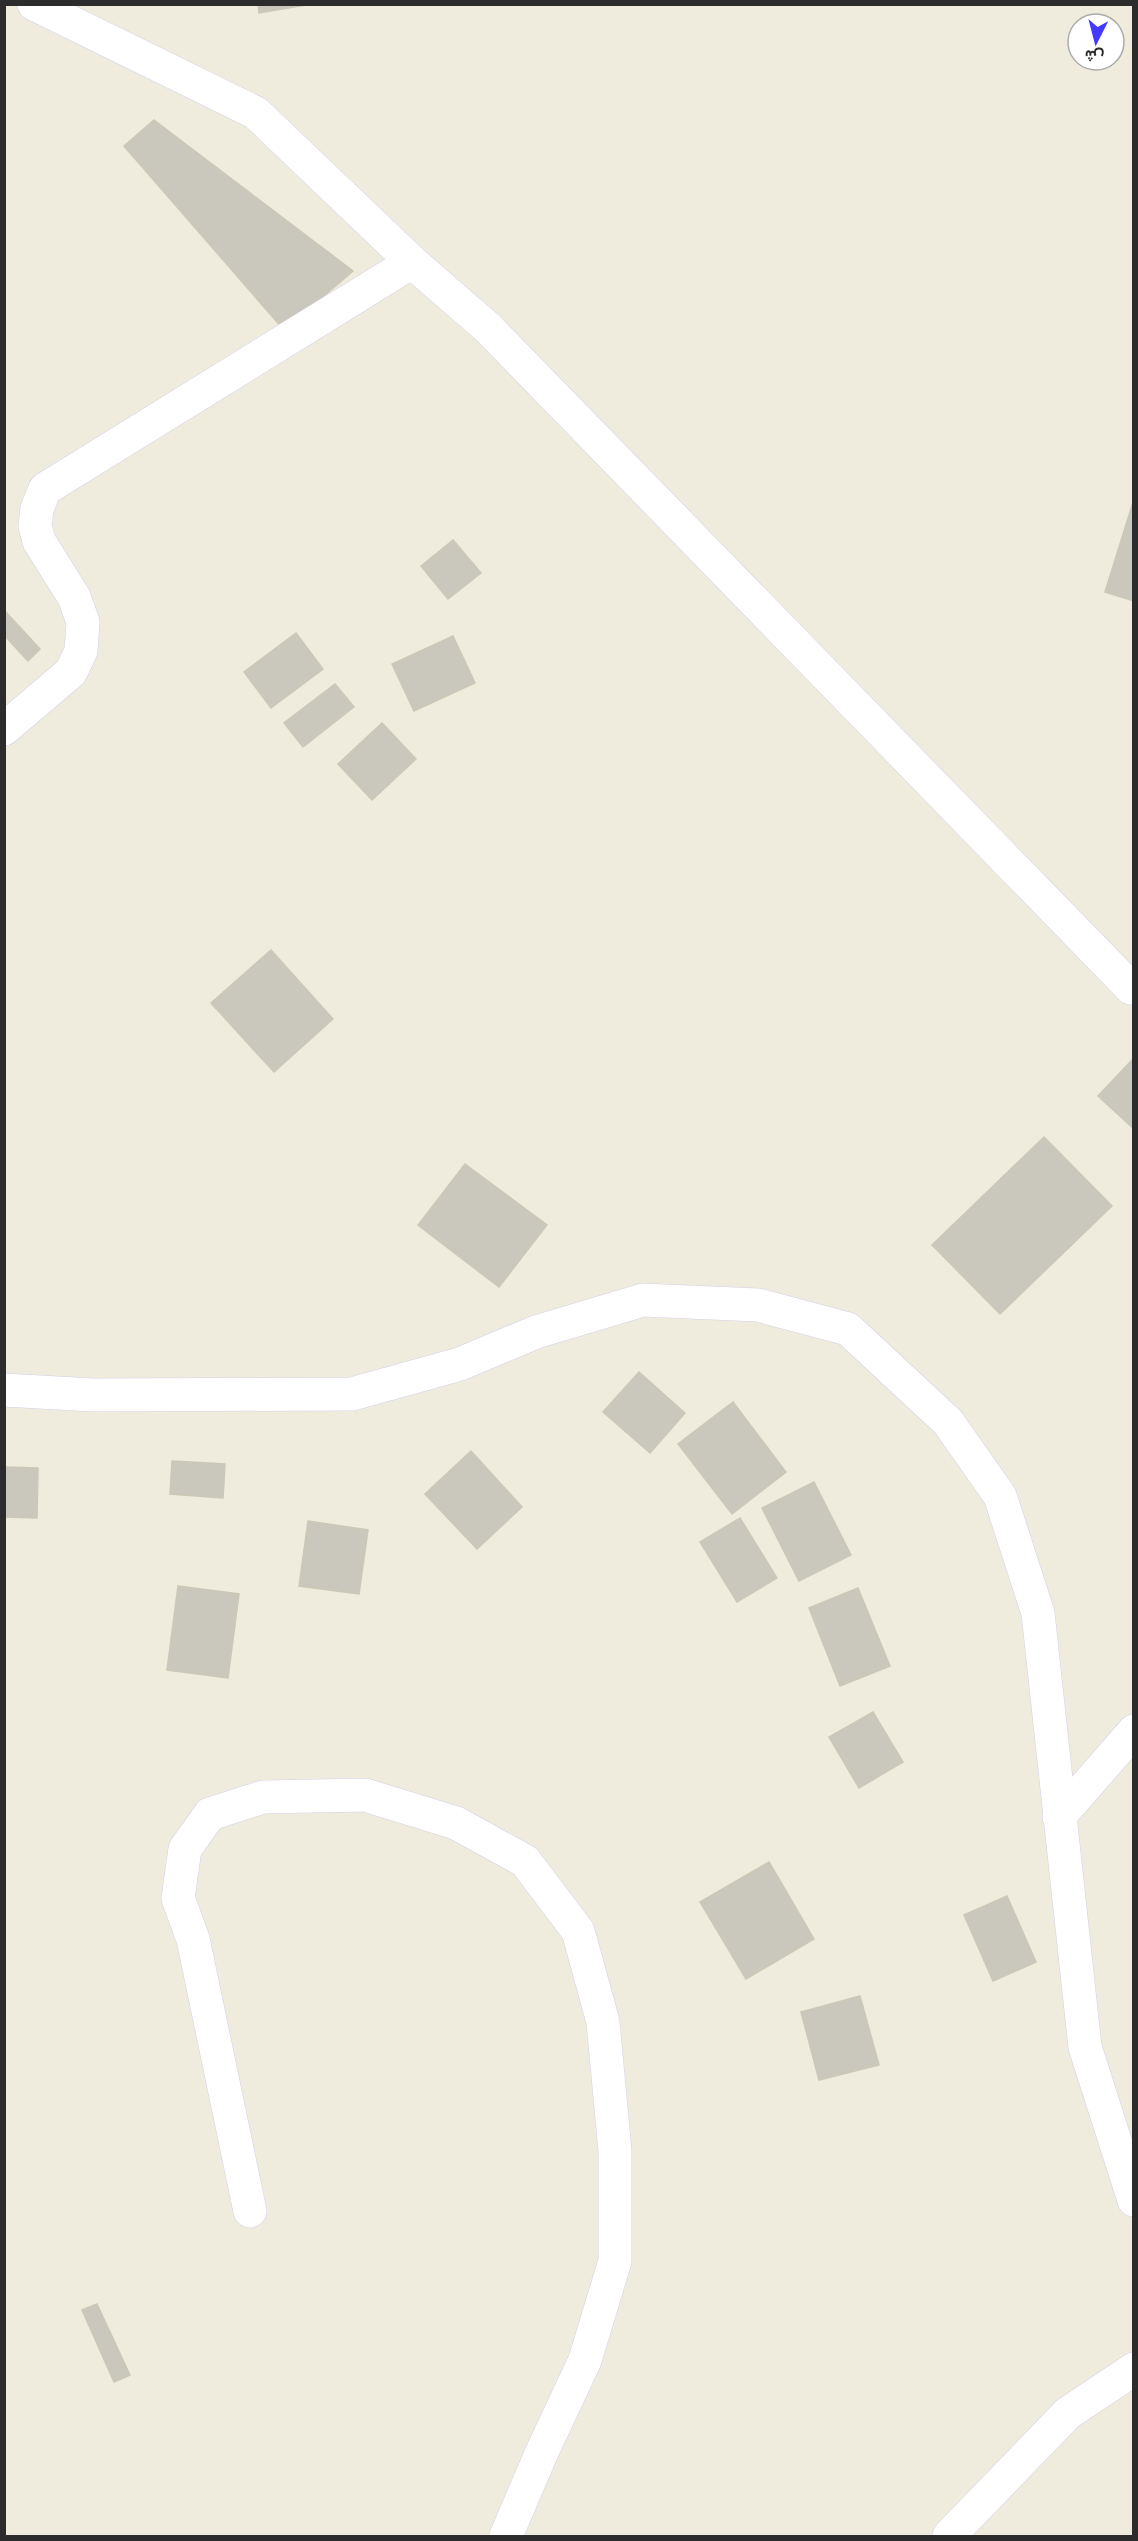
<svg xmlns="http://www.w3.org/2000/svg" width="1138" height="2541" viewBox="0 0 1138 2541" font-family="Quicksand,Vazirmatn,sans-serif">
<style>
.building{fill:#cac8bc;stroke:#cbc8b6;stroke-width:1.5}
.lines{fill:none;stroke-linecap:round;stroke-linejoin:round}
.minor-casing{stroke:#d3d1e6;stroke-width:34}
.minor{stroke:#fff;stroke-width:33}
</style>
<rect width="100%" height="100%" fill="#efebdd"/>
<!-- building -->
<g class="building">
<polygon points="258,4 312,4 259,13"/>
<polygon points="154,120 353,271 284,330 124,146"/>
<polygon points="1134,499 1134,601 1105,592"/>
<polygon points="453,540 481,573 448,599 421,566"/>
<polygon points="4,610 40,649 28,661 4,635"/>
<polygon points="296,633 323,669 271,708 244,672"/>
<polygon points="453,636 475,683 414,711 392,664"/>
<polygon points="335,684 354,707 303,747 284,723"/>
<polygon points="382,723 416,759 372,800 338,764"/>
<polygon points="271,950 333,1019 274,1072 211,1003"/>
<polygon points="1134,1058 1134,1129 1098,1096"/>
<polygon points="1044,1137 1112,1206 1000,1314 932,1245"/>
<polygon points="465,1164 547,1225 499,1287 418,1225"/>
<polygon points="639,1372 685,1413 650,1453 603,1412"/>
<polygon points="733,1402 786,1472 732,1514 678,1444"/>
<polygon points="471,1451 522,1507 477,1549 425,1494"/>
<polygon points="172,1461 225,1464 223,1498 170,1494"/>
<polygon points="4,1467 38,1468 37,1518 4,1517"/>
<polygon points="814,1482 851,1555 799,1581 762,1508"/>
<polygon points="740,1518 777,1578 737,1602 700,1542"/>
<polygon points="308,1521 368,1530 359,1594 299,1586"/>
<polygon points="178,1586 239,1594 228,1678 167,1670"/>
<polygon points="858,1588 890,1666 840,1686 809,1608"/>
<polygon points="873,1712 903,1762 859,1788 829,1737"/>
<polygon points="769,1862 814,1939 746,1979 700,1902"/>
<polygon points="1007,1896 1036,1962 993,1981 964,1915"/>
<polygon points="860,1996 879,2065 819,2080 801,2012"/>
<polygon points="97,2304 130,2375 114,2382 82,2310"/>
</g>
<g class="lines">
<defs>
<g id="minor">
<polyline points="34,4 256,113 412,262 488,328 1131,988 1134,986"/>
<polyline points="4,729 71,672 81,651 83,622 74,597 39,541 35,526 37,509 45,489 412,262"/>
<polyline points="4,1390 93,1395 352,1394 460,1364 536,1332 643,1300 758,1305 848,1329 948,1422 1000,1496 1038,1613 1085,2047 1134,2200"/>
<polyline points="1059,1817 1134,1731"/>
<polyline points="250,2211 193,1939 178,1898 185,1849 210,1814 263,1797 365,1795 456,1823 525,1861 578,1931 603,2022 615,2151 615,2261 585,2360 541,2454 506,2536"/>
<polyline points="949,2536 1068,2413 1134,2369"/>
</g>
</defs>
<!-- minor casing -->
<use href="#minor" class="minor-casing"/>
<!-- minor -->
<use href="#minor" class="minor"/>
</g>
<!-- border -->
<rect width="1138" height="2541" fill="none" stroke="#2c2c2c" stroke-width="12"/>
<!-- north arrow -->
<g transform="translate(1096 42) rotate(186)"><circle r="28" fill="#ffffff" stroke="#ababab" stroke-width="1.5"/>
<path d="M0-4.5L10 22L0 15L-10 22Z" fill="#4439ff"/>
<text y="-9" font-size="16" font-weight="bold" text-anchor="middle" fill="#2c2c2c">ش</text>
</g>
</svg>
